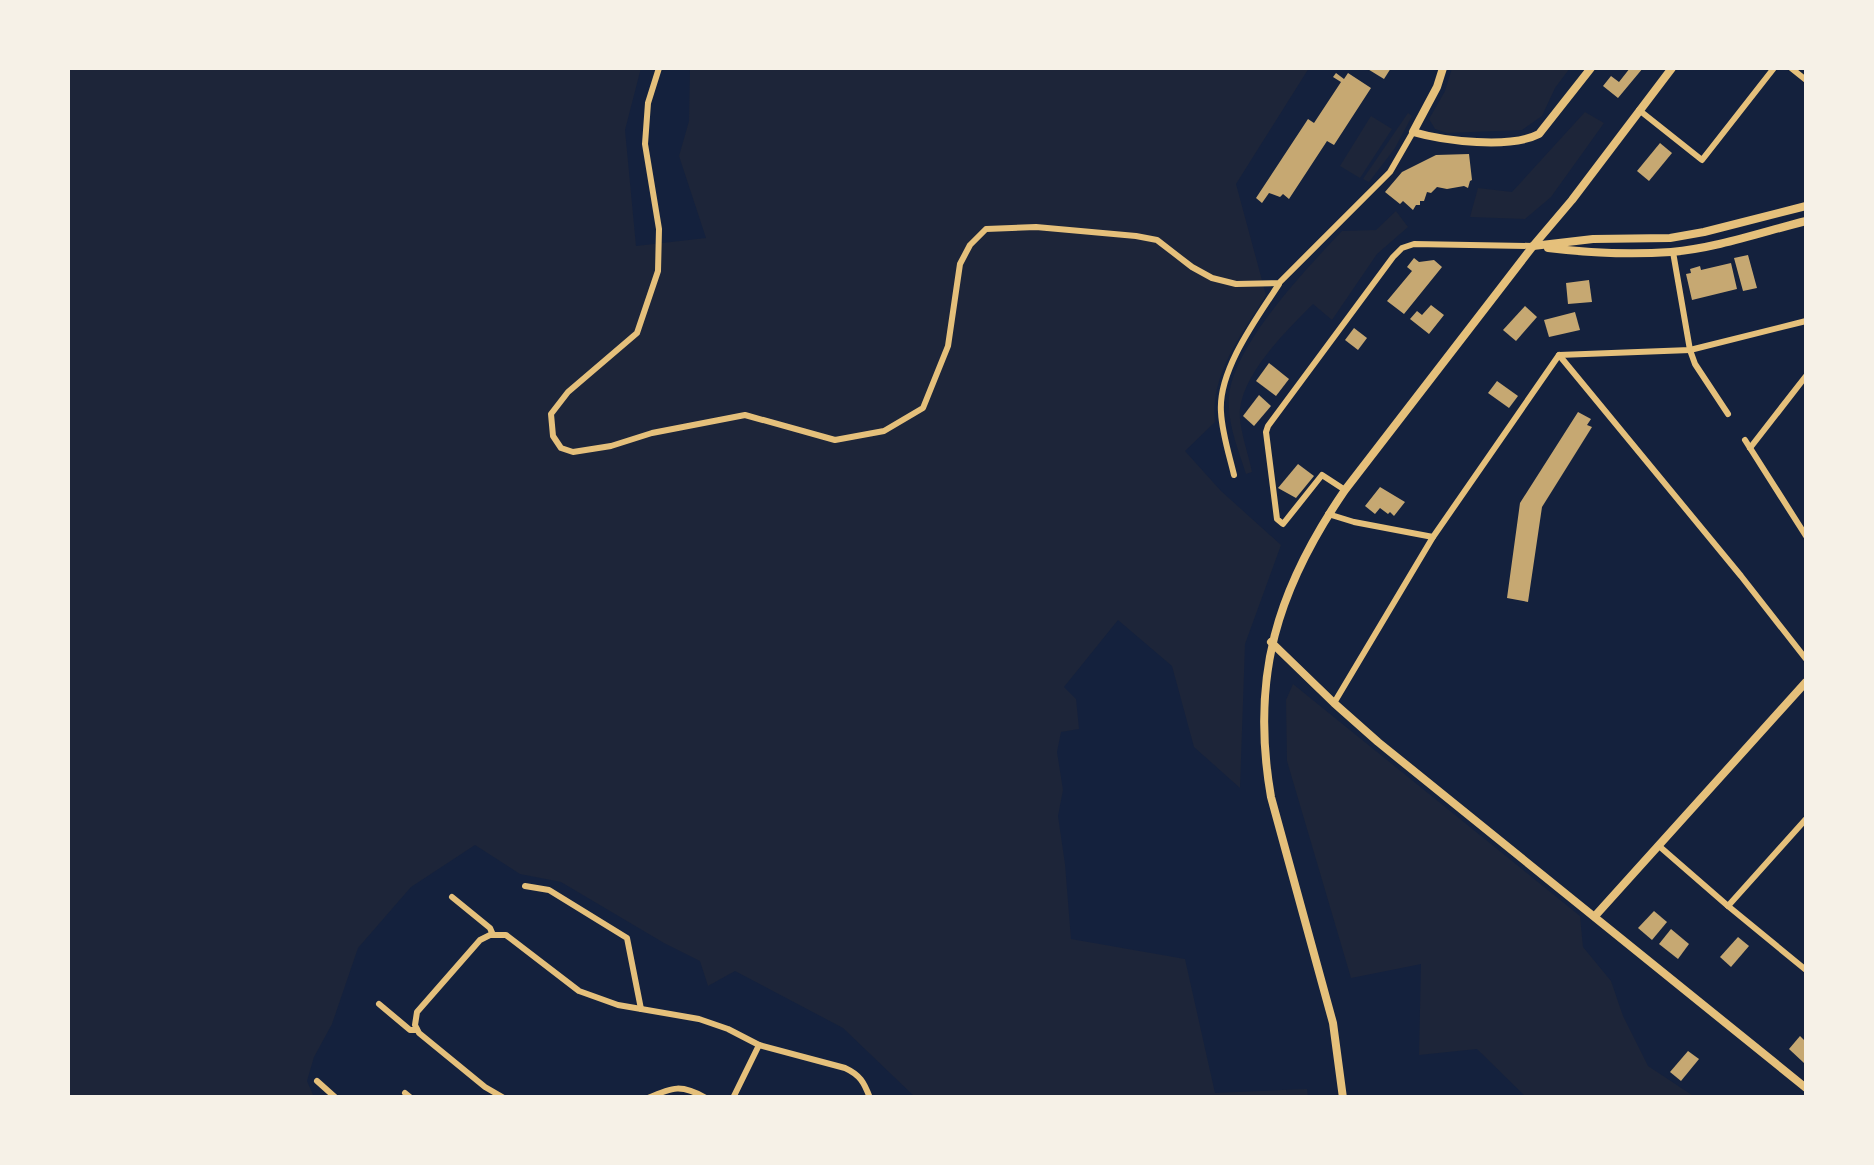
<svg xmlns="http://www.w3.org/2000/svg" width="1874" height="1165" viewBox="0 0 1874 1165" font-family="Inter,sans-serif">
<style>
.green{fill:#1d2539}
.building{fill:#c6a872}
.lines{fill:none;stroke-linecap:round;stroke-linejoin:round}
.minor{stroke:#e5c07b;stroke-width:6}
.tertiary{stroke:#e5c07b;stroke-width:8}
</style>
<rect width="100%" height="100%" fill="#14213d"/>
<!-- green -->
<g class="green">
<path d="M68,68H641L625,130L636,246L706,238L679,156L689,121L690,68H1309L1236,184L1266,295C1242,335 1210,373 1215,422L1185,451L1221,491L1281,545L1245,644L1240,788L1194,747L1172,666L1118,620L1064,687L1076,699L1079,729L1061,732L1057,752L1063,790L1058,816L1065,864L1071,939L1185,959L1215,1093L1307,1089L1308,1097H915L843,1028L735,971L708,986L700,961L664,943L561,882L520,874L475,845L411,887L358,948L332,1024L314,1057L307,1081L314,1097H68Z"/>
<polygon points="1452,68 1570,68 1555,88 1542,116 1522,130 1447,133 1435,129 1429,119 1445,91"/>
<polygon points="1585,112 1604,123 1551,197 1525,219 1470,217 1478,188 1512,192"/>
<polygon points="1408,113 1412,116 1395,148 1369,182 1363,179"/>
<polygon points="1371,116 1392,129 1360,178 1340,166"/>
<path d="M1396,211L1408,227L1377,254L1332,320L1313,304C1287,330 1244,372 1240,409C1238,426 1249,455 1252,472L1246,474C1238,449 1227,423 1229,397C1233,345 1307,268 1342,231L1376,230Z"/>
<polygon points="1293,684 1580,916 1583,947 1611,981 1623,1016 1648,1066 1695,1097 1526,1097 1477,1049 1419,1055 1421,964 1351,978 1287,761 1286,700"/>
</g>
<!-- building -->
<g class="building">
<polygon points="1366,68 1391,68 1384,79"/>
<polygon points="1630,68 1643,68 1618,98 1603,86 1611,76 1619,82"/>
<polygon points="1336,73 1344,79 1348,73 1371,88 1334,145 1327,141 1289,199 1283,194 1280,197 1269,193 1262,203 1256,198 1308,119 1314,123 1341,82 1333,77"/>
<polygon points="1660,143 1672,153 1649,181 1637,171"/>
<polygon points="1469,154 1472,180 1470,181 1468,188 1464,186 1447,189 1437,187 1431,193 1427,192 1424,201 1420,201 1420,205 1416,205 1413,210 1403,201 1400,204 1385,192 1402,172 1436,155"/>
<polygon points="1748,255 1757,288 1743,291 1734,258"/>
<polygon points="1414,258 1419,262 1434,260 1442,267 1404,314 1387,301 1412,271 1407,267"/>
<polygon points="1731,263 1737,289 1692,300 1686,274 1691,273 1690,269 1700,266 1701,270"/>
<polygon points="1589,280 1592,302 1568,304 1566,283"/>
<polygon points="1431,305 1444,315 1429,334 1410,319 1417,311 1422,315"/>
<polygon points="1525,306 1537,317 1516,341 1503,330"/>
<polygon points="1575,312 1580,330 1549,337 1544,320"/>
<polygon points="1354,328 1367,338 1358,350 1345,340"/>
<polygon points="1269,363 1289,379 1276,396 1256,381"/>
<polygon points="1497,381 1518,396 1509,408 1488,393"/>
<polygon points="1259,395 1271,406 1254,426 1243,416"/>
<polygon points="1578,412 1591,419 1587,425 1592,427 1542,507 1528,602 1507,598 1520,503"/>
<polygon points="1298,464 1314,476 1296,498 1278,488"/>
<polygon points="1380,487 1405,502 1394,516 1390,512 1388,514 1380,508 1375,514 1365,506"/>
<polygon points="1654,911 1667,922 1652,940 1638,928"/>
<polygon points="1671,929 1689,944 1678,959 1659,944"/>
<polygon points="1738,937 1749,946 1731,967 1720,957"/>
<polygon points="1800,1036 1806,1042 1806,1060 1804,1063 1789,1049"/>
<polygon points="1688,1051 1699,1059 1681,1081 1670,1072"/>
</g>
<g class="lines">
<!-- minor -->
<g class="minor">
<polyline points="659,68 648,103 645,144 659,229 658,271 637,333 568,392 551,414 553,436 561,448 573,452 611,446 652,433 745,415 835,440 884,431 923,408 948,346 960,264 970,245 986,229 1036,227 1136,236 1157,240 1192,267 1212,278 1236,284 1279,283 1390,172 1413,132"/>
<polyline points="1791,68 1806,80"/>
<polyline points="1639,110 1702,160 1774,68"/>
<polyline points="1673,252 1690,350 1695,364 1728,414"/>
<polyline points="1559,355 1741,576 1806,659"/>
<polyline points="1745,440 1806,536"/>
<polyline points="1750,448 1806,376"/>
<path d="M1234,475C1229,454 1222,433 1221,412C1218,370 1257,318 1279,284"/>
<polyline points="1345,490 1322,475 1283,524 1277,519 1266,432 1268,426 1393,257 1402,248 1414,244 1533,246"/>
<polyline points="1328,514 1354,522 1433,537"/>
<polyline points="1334,703 1433,537 1559,355 1690,350 1806,321"/>
<polyline points="1659,846 1728,906 1806,970"/>
<polyline points="525,886 549,890 627,938 641,1009"/>
<polyline points="452,897 490,928 493,935"/>
<polyline points="1728,906 1806,819"/>
<polyline points="379,1004 410,1030 417,1030"/>
<polyline points="317,1081 336,1098"/>
<polyline points="405,1093 411,1098"/>
<path d="M504,1098L485,1087L419,1033L415,1025L417,1012L480,940L490,935H506L579,991L618,1005L699,1019L728,1029L759,1045L845,1068C860,1075 864,1082 870,1098"/>
<path d="M648,1098C673,1087 681,1084 706,1098"/>
<polyline points="733,1098 759,1045"/>
</g>
<!-- tertiary -->
<g class="tertiary">
<path d="M1443,68L1437,87L1413,132C1444,141 1510,149 1539,134L1591,68"/>
<polyline points="1533,246 1593,239 1670,238 1704,232 1806,206"/>
<path d="M1548,248C1589,253 1629,255 1671,252C1717,248 1762,232 1806,221"/>
<polyline points="1271,642 1334,703 1378,742 1806,1088"/>
<polyline points="1595,916 1806,682"/>
<path d="M1343,1098L1333,1023L1271,797C1250,677 1277,589 1345,490L1533,246L1572,200L1672,68"/>
</g>
</g>
<!-- border -->
<rect width="1874" height="1165" fill="none" stroke="#f6f1e7" stroke-width="140"/>
</svg>
